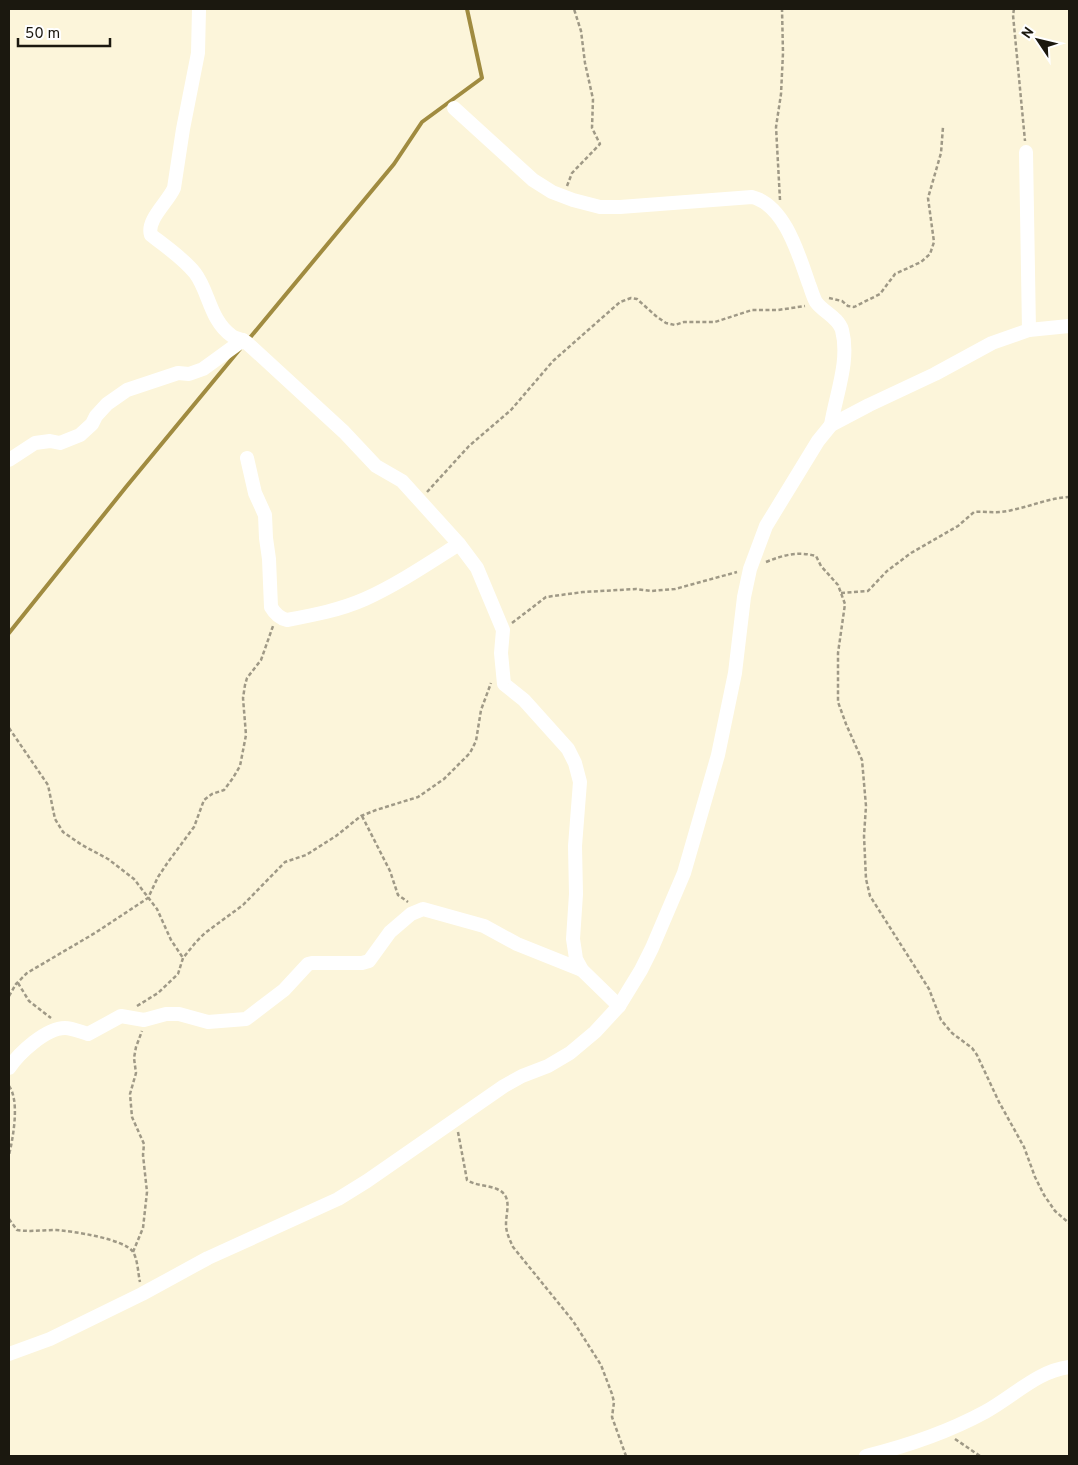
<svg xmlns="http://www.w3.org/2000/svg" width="1078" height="1465" viewBox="0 0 1078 1465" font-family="Overpass,sans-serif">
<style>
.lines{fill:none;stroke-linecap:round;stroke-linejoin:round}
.stream{stroke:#a08b40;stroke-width:4}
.path{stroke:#9f9986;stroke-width:2.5;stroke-dasharray:4 2.5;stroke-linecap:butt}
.minor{stroke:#fff;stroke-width:14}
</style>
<rect width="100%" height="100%" fill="#fcf5da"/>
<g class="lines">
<!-- stream -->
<g class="stream">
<polyline points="248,340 394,164 422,122 482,78 467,9"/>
<polyline points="9,633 126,487 240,349"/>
</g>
<!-- path -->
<g class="path">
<polyline points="1014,9 1013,15 1025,141"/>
<polyline points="567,186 572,173 600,144 592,128 593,99 585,63 581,31 574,9"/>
<polyline points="780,200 776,127 781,94 783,53 782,9"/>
<polyline points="829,298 842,301 848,306 854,307 880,294 895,274 921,262 930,254 934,242 928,198 941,153 943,127"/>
<polyline points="427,492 469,446 511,410 553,361 620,302 631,298 637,299 657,317 666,323 675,325 684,322 715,322 752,310 778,310 805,306"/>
<path d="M766,562C783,555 798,551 816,556L821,566L838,585L845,604L838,653V702L846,724L862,760L866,806L864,836L866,879L870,896L929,989L941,1020L952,1033L972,1048L977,1055L999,1102L1024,1147L1035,1177L1044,1195L1055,1211L1069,1223"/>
<path d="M841,593L868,591L887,571L911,553L958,526L974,512C987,511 999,514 1012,510C1032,506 1049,498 1069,497"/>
<polyline points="512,623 546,597 583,592 636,589 651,591 675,589 737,572"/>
<polyline points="9,728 48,785 55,819 63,832 82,845 108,859 134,879 157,909 171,940 183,958"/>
<polyline points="362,816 390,871 398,895 408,902"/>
<polyline points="18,983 29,1001 51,1018"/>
<polyline points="9,996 16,984 27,973 95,933 148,898 158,877 168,862 194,827 204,800 212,794 224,790 233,778 240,766 246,735 243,698 245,685 247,678 261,660 273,626"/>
<polyline points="137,1006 158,993 178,974 183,958 196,942 205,933 243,905 285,862 306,855 336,836 361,816 376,810 418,797 444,779 470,753 476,741 481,710 491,683"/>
<path d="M9,1086C20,1101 13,1138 9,1155"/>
<path d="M458,1132L467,1180C476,1186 488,1185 497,1189C513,1196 506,1211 506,1224C506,1233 510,1240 513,1247L573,1321L601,1365L612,1394L614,1402L612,1417L626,1456"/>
<path d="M9,1219L17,1230C31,1232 43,1230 56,1230C72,1231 125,1239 133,1252C138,1260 138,1274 140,1282"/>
<polyline points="133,1252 143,1228 147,1192 143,1155 144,1144 132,1117 130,1094 136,1073 134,1058 136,1047 142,1031"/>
<polyline points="955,1439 980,1456"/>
</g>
<!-- minor -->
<g class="minor">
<path d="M199,9L198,53L183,129L174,188C168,202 146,220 151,235C165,246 183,258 195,273C209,291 210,321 232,336C236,339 242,339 246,342L344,432L376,466L402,481L459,544L477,568L503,630L501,653L504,684L524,700L568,749L575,763L580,782L575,846L576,894L573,939L575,952L576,959L582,970L619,1006"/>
<path d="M454,108L533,180L552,192L573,200L600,207H620L752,197C785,205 799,256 809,284C811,289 813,297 816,302C823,312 838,317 842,330C850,361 836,394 831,425"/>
<polyline points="1026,152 1029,330"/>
<path d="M247,458L255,493L265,515L266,538L269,559L271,607C275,614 279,618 287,620C314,615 340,610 365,599C398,584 429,563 459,544"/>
<polyline points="9,460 35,443 50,441 60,443 80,435 92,424 96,416 107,404 127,390 178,373 189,374 203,369 243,340"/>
<path d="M9,1068C19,1053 46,1028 65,1028C72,1028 81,1032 88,1034L121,1016L144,1020L166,1014H179L208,1022L246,1019L284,990L308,964L312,963H362L369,961L390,932L411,914L423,909L484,926L517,944L582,970"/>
<polyline points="9,1354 50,1339 142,1294 208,1258 338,1199 367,1181 504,1086 522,1076 548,1066 570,1053 595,1032 619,1006 641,970 652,948 684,873 718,755 735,673 744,597 750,569 766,526 818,441 831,425 869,405 935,374 992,343 1029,330 1069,326"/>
<path d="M866,1456C907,1446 948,1432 985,1412C1013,1397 1037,1371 1069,1367"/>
</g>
</g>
<!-- border -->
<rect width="1078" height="1465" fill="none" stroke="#1b180f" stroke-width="20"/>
<!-- north arrow -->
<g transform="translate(1038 40) rotate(305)" stroke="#ffffff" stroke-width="4" paint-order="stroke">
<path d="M0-4L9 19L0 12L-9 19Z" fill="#1b180f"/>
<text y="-8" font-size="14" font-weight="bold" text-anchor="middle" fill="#1b180f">N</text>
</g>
<!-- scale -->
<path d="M18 38v8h92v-8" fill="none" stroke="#1b180f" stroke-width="2.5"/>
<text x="25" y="38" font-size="15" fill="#1b180f" stroke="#ffffff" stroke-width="4" paint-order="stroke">50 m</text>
</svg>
